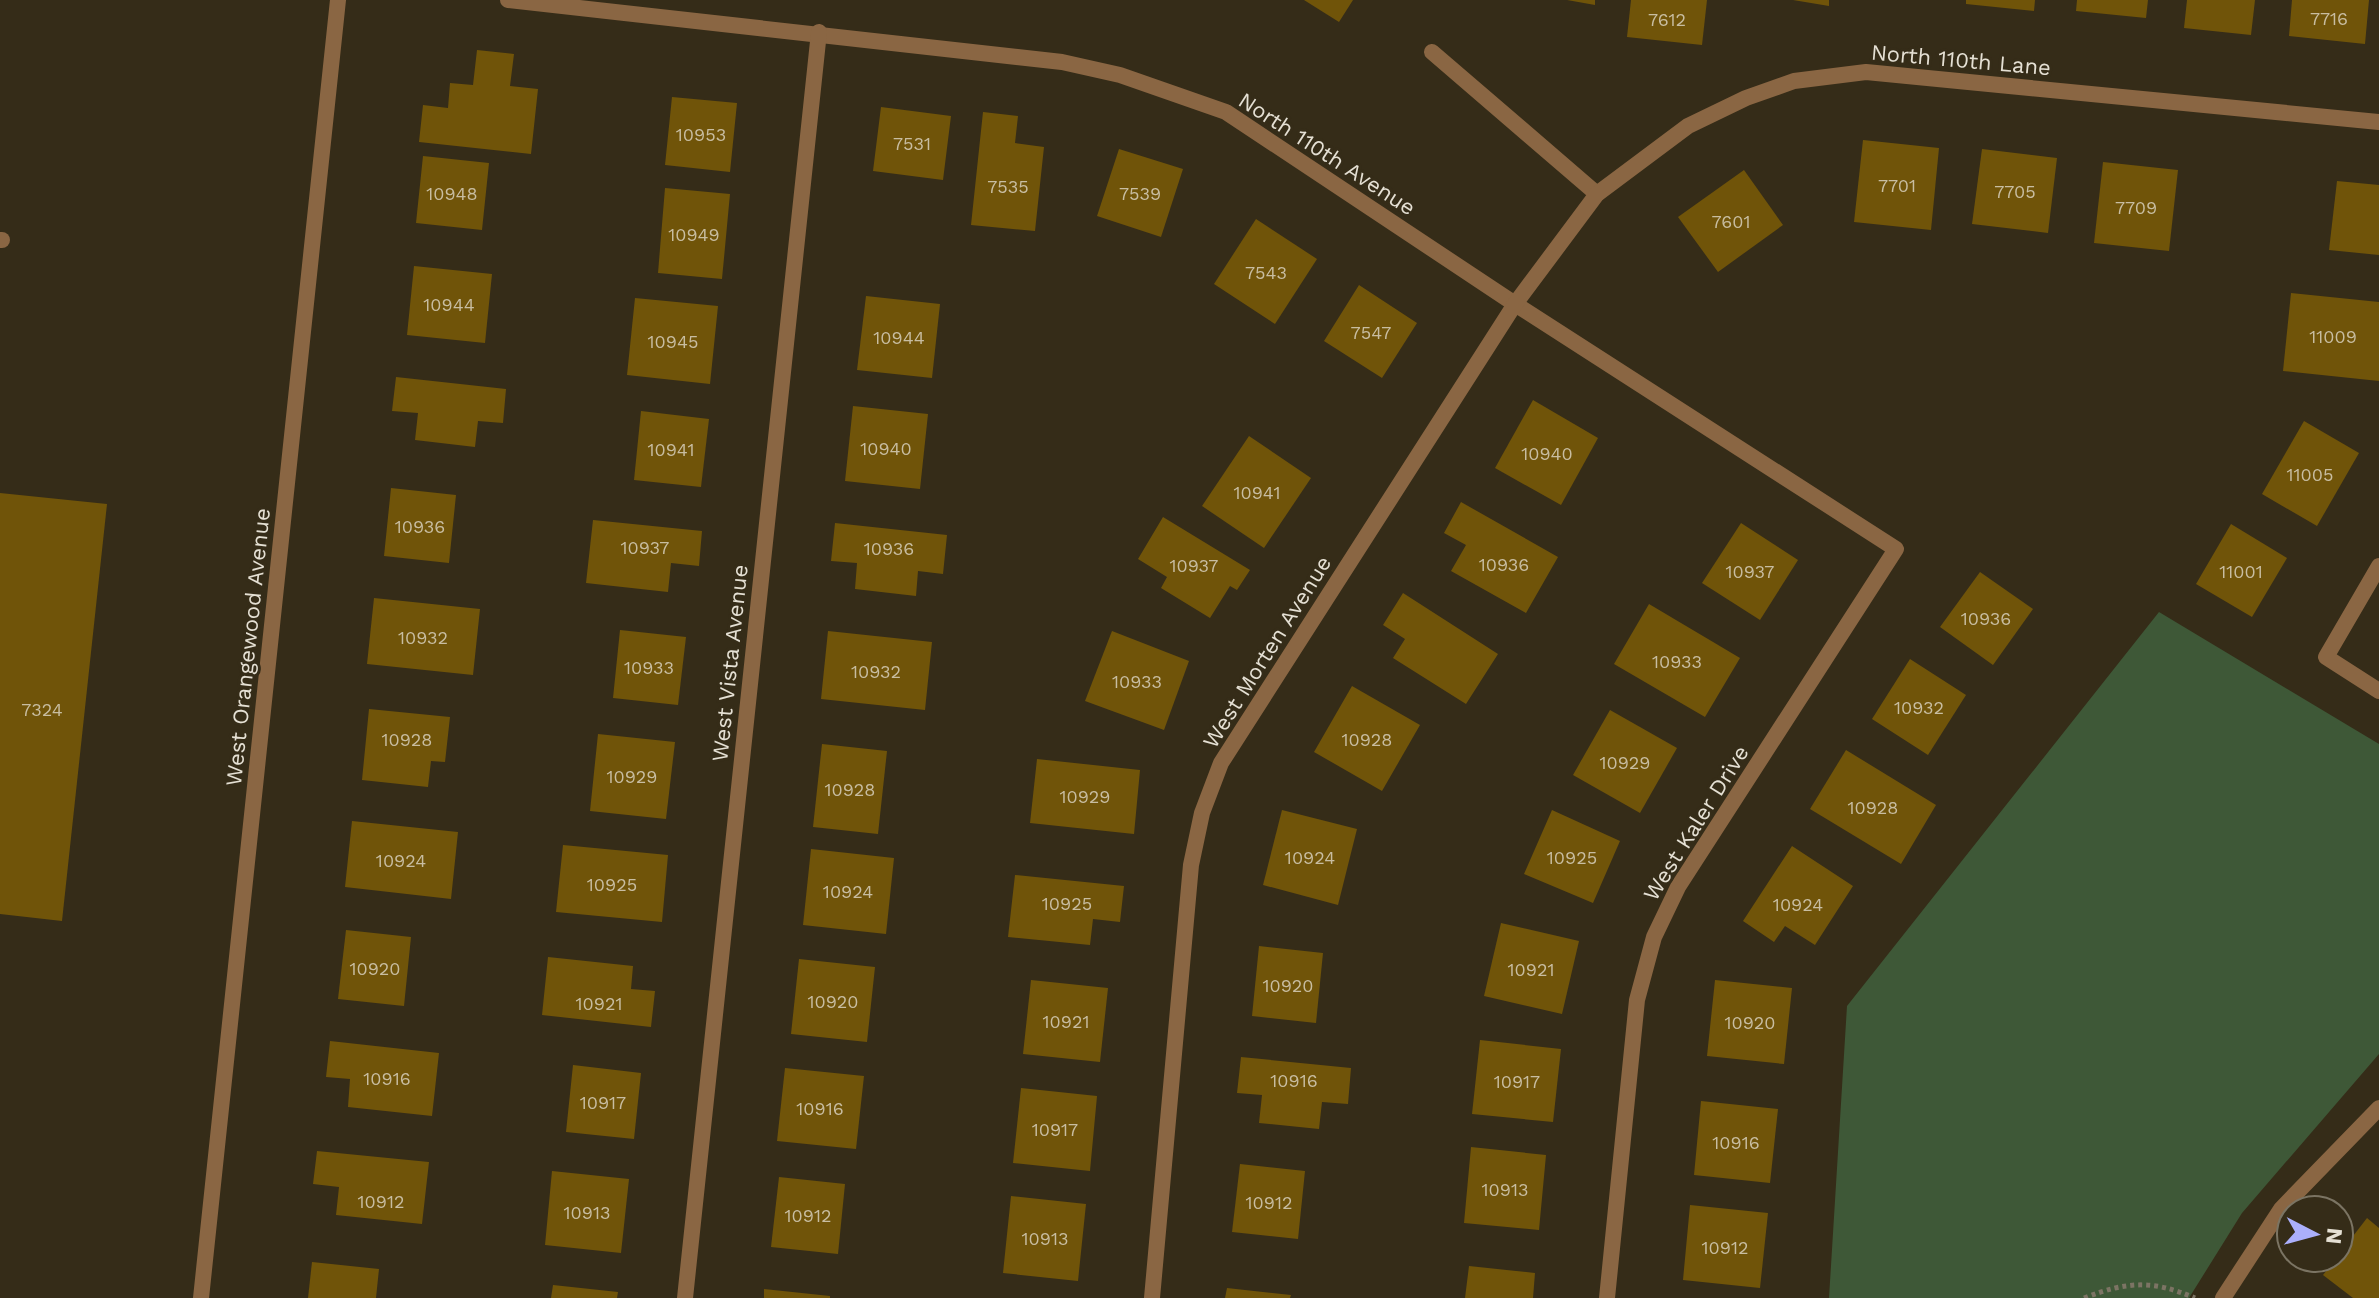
<svg xmlns="http://www.w3.org/2000/svg" width="2379" height="1298" viewBox="0 0 2379 1298" font-family="'Work Sans',sans-serif">
<style>
.green{fill:#3e5837}
.building{fill:#705409}
.lines{fill:none;stroke-linecap:round;stroke-linejoin:round}
.path{stroke:#7c7464;stroke-width:5;stroke-dasharray:4 4;stroke-linecap:butt}
.minor{stroke:#8a6643;stroke-width:16}
.tertiary{stroke:#8a6643;stroke-width:16}
.labels{text-anchor:middle;dominant-baseline:central;stroke-width:6;stroke-linejoin:round;paint-order:stroke}
.number-label{font-size:18px;fill:#c8bda1}
.street-label{font-size:22px;fill:#e5e0d4;stroke:#352c18}
</style>
<rect width="100%" height="100%" fill="#352c18"/>
<!-- green -->
<polygon class="green" points="2159,612 2379,744 2379,1054 2242,1213 2189,1298 1829,1298 1847,1006"/>
<!-- building -->
<g class="building">
<polygon points="1304,0 1353,0 1339,22"/>
<polygon points="1567,0 1595,0 1595,5"/>
<polygon points="1631,0 1707,0 1702,45 1627,37"/>
<polygon points="1793,0 1829,0 1829,6"/>
<polygon points="1966,0 2035,0 2034,11 1966,4"/>
<polygon points="2077,0 2148,0 2146,18 2076,11"/>
<polygon points="2187,0 2255,0 2251,35 2184,28"/>
<polygon points="2292,0 2369,0 2365,44 2289,36"/>
<polygon points="477,50 514,54 510,86 538,89 531,154 419,142 423,105 448,108 450,83 473,85"/>
<polygon points="672,97 737,103 730,172 665,165"/>
<polygon points="881,107 951,116 943,180 873,171"/>
<polygon points="983,112 1018,116 1015,143 1044,147 1035,231 971,225"/>
<polygon points="1863,140 1939,148 1931,230 1854,222"/>
<polygon points="1119,149 1183,169 1161,237 1097,216"/>
<polygon points="1982,149 2057,158 2048,233 1972,224"/>
<polygon points="423,156 489,163 482,230 416,223"/>
<polygon points="2103,162 2178,170 2169,251 2094,243"/>
<polygon points="1744,170 1783,225 1718,272 1678,217"/>
<polygon points="2337,181 2379,185 2379,255 2329,250"/>
<polygon points="665,188 730,194 722,279 658,273"/>
<polygon points="1256,219 1317,259 1275,324 1214,284"/>
<polygon points="414,266 492,274 485,343 407,335"/>
<polygon points="1359,285 1417,323 1382,378 1324,341"/>
<polygon points="2291,293 2379,302 2379,381 2283,371"/>
<polygon points="866,296 940,304 932,378 857,370"/>
<polygon points="635,298 718,306 710,384 627,375"/>
<polygon points="396,377 506,389 503,423 478,421 475,447 415,440 418,413 392,411"/>
<polygon points="1533,400 1598,438 1561,505 1495,468"/>
<polygon points="853,406 928,414 920,489 845,481"/>
<polygon points="641,411 709,419 701,487 634,480"/>
<polygon points="2304,421 2359,453 2317,526 2262,494"/>
<polygon points="1249,436 1311,478 1264,548 1202,506"/>
<polygon points="391,488 456,495 449,563 384,556"/>
<polygon points="0,493 107,504 62,921 0,914"/>
<polygon points="1461,502 1558,557 1526,613 1451,571 1466,545 1444,533"/>
<polygon points="1163,517 1250,570 1237,590 1230,586 1210,618 1161,588 1167,577 1138,559"/>
<polygon points="593,520 702,531 699,566 671,563 668,592 586,583"/>
<polygon points="835,523 947,535 943,574 918,571 916,596 855,589 857,563 831,561"/>
<polygon points="1741,523 1798,560 1760,620 1702,583"/>
<polygon points="2231,524 2287,558 2252,617 2196,584"/>
<polygon points="1980,572 2033,609 1993,665 1940,627"/>
<polygon points="1403,593 1498,654 1466,704 1393,658 1405,639 1383,625"/>
<polygon points="374,598 480,609 473,675 367,664"/>
<polygon points="1649,604 1740,658 1705,717 1614,664"/>
<polygon points="620,630 686,637 678,705 613,698"/>
<polygon points="828,631 932,642 925,710 821,699"/>
<polygon points="1112,631 1189,661 1164,730 1085,701"/>
<polygon points="1910,659 1966,695 1928,755 1872,719"/>
<polygon points="1352,686 1420,725 1382,791 1314,752"/>
<polygon points="369,709 450,717 445,762 431,761 428,787 362,780"/>
<polygon points="1610,710 1677,748 1640,813 1573,775"/>
<polygon points="598,734 675,742 666,819 590,811"/>
<polygon points="822,744 887,751 878,834 813,827"/>
<polygon points="1846,750 1936,805 1901,864 1810,809"/>
<polygon points="1037,759 1140,770 1134,834 1030,823"/>
<polygon points="1282,810 1357,829 1338,905 1263,885"/>
<polygon points="1552,810 1620,841 1593,903 1524,874"/>
<polygon points="352,821 458,832 451,899 345,887"/>
<polygon points="563,845 668,855 662,922 556,912"/>
<polygon points="1792,846 1853,886 1815,945 1785,926 1774,942 1743,921"/>
<polygon points="811,849 894,858 886,934 803,925"/>
<polygon points="1015,875 1124,886 1120,922 1093,919 1090,945 1008,937"/>
<polygon points="1501,923 1579,941 1562,1014 1484,996"/>
<polygon points="346,930 411,937 404,1006 338,999"/>
<polygon points="1259,946 1323,953 1316,1023 1252,1016"/>
<polygon points="548,957 633,966 631,989 655,991 651,1027 542,1015"/>
<polygon points="799,959 875,967 867,1042 791,1034"/>
<polygon points="1031,980 1108,988 1100,1062 1023,1054"/>
<polygon points="1715,980 1792,988 1784,1064 1707,1056"/>
<polygon points="1480,1040 1561,1049 1553,1122 1472,1114"/>
<polygon points="330,1041 439,1053 432,1116 348,1107 350,1079 326,1077"/>
<polygon points="1241,1057 1351,1068 1348,1104 1322,1102 1319,1129 1259,1123 1262,1095 1237,1093"/>
<polygon points="573,1065 641,1073 634,1139 566,1132"/>
<polygon points="785,1068 864,1076 856,1149 777,1141"/>
<polygon points="1021,1088 1097,1096 1090,1171 1013,1163"/>
<polygon points="1701,1101 1778,1109 1770,1183 1694,1175"/>
<polygon points="1471,1147 1546,1155 1539,1230 1464,1223"/>
<polygon points="317,1151 429,1162 422,1224 336,1215 339,1187 313,1184"/>
<polygon points="1240,1164 1305,1171 1298,1239 1232,1232"/>
<polygon points="552,1171 629,1179 621,1253 545,1245"/>
<polygon points="779,1177 845,1184 838,1254 771,1247"/>
<polygon points="1011,1196 1086,1204 1078,1281 1003,1273"/>
<polygon points="1690,1205 1768,1213 1760,1288 1683,1280"/>
<polygon points="2367,1218 2379,1228 2379,1298 2353,1298 2323,1275"/>
<polygon points="312,1262 379,1269 376,1298 308,1298"/>
<polygon points="1469,1266 1535,1273 1533,1298 1465,1298"/>
<polygon points="553,1285 618,1292 617,1298 551,1298"/>
<polygon points="1227,1288 1291,1295 1290,1298 1225,1298"/>
<polygon points="764,1289 830,1296 830,1298 764,1298"/>
</g>
<g class="lines">
<!-- path -->
<path class="path" d="M2084,1298C2128,1281 2153,1280 2195,1298"/>
<!-- minor -->
<g class="minor">
<polyline points="508,0 1062,62 1120,75 1226,112 1515,304 1896,549 1678,887 1654,937 1637,1000 1607,1298"/>
<polyline points="1432,52 1597,194"/>
<polyline points="0,240 2,240"/>
<polyline points="2379,566 2326,657 2379,691"/>
<polyline points="685,1298 819,32"/>
<polyline points="1152,1298 1191,865 1202,813 1221,763 1515,304 1597,194 1688,126 1746,98 1794,81 1866,72 2379,122"/>
<polyline points="2223,1298 2281,1209 2379,1108"/>
</g>
<!-- tertiary -->
<polyline class="tertiary" points="201,1298 338,0"/>
</g>
<g class="labels">
<!-- number labels -->
<g class="number-label">
<text x="2329" y="18">7716</text>
<text x="1667" y="19">7612</text>
<text x="701" y="134">10953</text>
<text x="912" y="143">7531</text>
<text x="1897" y="185">7701</text>
<text x="1008" y="186">7535</text>
<text x="2015" y="191">7705</text>
<text x="452" y="193">10948</text>
<text x="1140" y="193">7539</text>
<text x="2136" y="207">7709</text>
<text x="1731" y="221">7601</text>
<text x="694" y="234">10949</text>
<text x="1266" y="272">7543</text>
<text x="449" y="304">10944</text>
<text x="1371" y="332">7547</text>
<text x="2333" y="336">11009</text>
<text x="899" y="337">10944</text>
<text x="673" y="341">10945</text>
<text x="886" y="448">10940</text>
<text x="671" y="449">10941</text>
<text x="1547" y="453">10940</text>
<text x="2310" y="474">11005</text>
<text x="1257" y="492">10941</text>
<text x="420" y="526">10936</text>
<text x="645" y="547">10937</text>
<text x="889" y="548">10936</text>
<text x="1504" y="564">10936</text>
<text x="1194" y="565">10937</text>
<text x="1750" y="571">10937</text>
<text x="2241" y="571">11001</text>
<text x="1986" y="618">10936</text>
<text x="423" y="637">10932</text>
<text x="1677" y="661">10933</text>
<text x="649" y="667">10933</text>
<text x="876" y="671">10932</text>
<text x="1137" y="681">10933</text>
<text x="1919" y="707">10932</text>
<text x="42" y="709">7324</text>
<text x="407" y="739">10928</text>
<text x="1367" y="739">10928</text>
<text x="1625" y="762">10929</text>
<text x="632" y="776">10929</text>
<text x="850" y="789">10928</text>
<text x="1085" y="796">10929</text>
<text x="1873" y="807">10928</text>
<text x="1310" y="857">10924</text>
<text x="1572" y="857">10925</text>
<text x="401" y="860">10924</text>
<text x="612" y="884">10925</text>
<text x="848" y="891">10924</text>
<text x="1067" y="903">10925</text>
<text x="1798" y="904">10924</text>
<text x="375" y="968">10920</text>
<text x="1531" y="969">10921</text>
<text x="1288" y="985">10920</text>
<text x="833" y="1001">10920</text>
<text x="599" y="1003">10921</text>
<text x="1066" y="1021">10921</text>
<text x="1750" y="1022">10920</text>
<text x="387" y="1078">10916</text>
<text x="1294" y="1080">10916</text>
<text x="1517" y="1081">10917</text>
<text x="603" y="1102">10917</text>
<text x="820" y="1108">10916</text>
<text x="1055" y="1129">10917</text>
<text x="1736" y="1142">10916</text>
<text x="1505" y="1189">10913</text>
<text x="381" y="1201">10912</text>
<text x="1269" y="1202">10912</text>
<text x="587" y="1212">10913</text>
<text x="808" y="1215">10912</text>
<text x="1045" y="1238">10913</text>
<text x="1725" y="1247">10912</text>
</g>
<!-- street labels -->
<g class="street-label">
<text transform="translate(1961 60) rotate(5)">North 110th Lane</text>
<text transform="translate(1327 154) rotate(33)">North 110th Avenue</text>
<text transform="translate(248 647) rotate(-84)">West Orangewood Avenue</text>
<text transform="translate(1267 652) rotate(-58)">West Morten Avenue</text>
<text transform="translate(730 663) rotate(-84)">West Vista Avenue</text>
<text transform="translate(1696 823) rotate(-58)">West Kaler Drive</text>
</g>
</g>
<!-- north arrow -->
<g transform="translate(2315 1234) rotate(96)"><circle r="38" fill="#352c18" stroke="#7b7463" stroke-width="2"/>
<path d="M0-6L14 30L0 20L-14 30Z" fill="#abaffb"/>
<text y="-12" font-size="22" font-weight="bold" text-anchor="middle" fill="#e5e0d4">N</text>
</g>
</svg>
